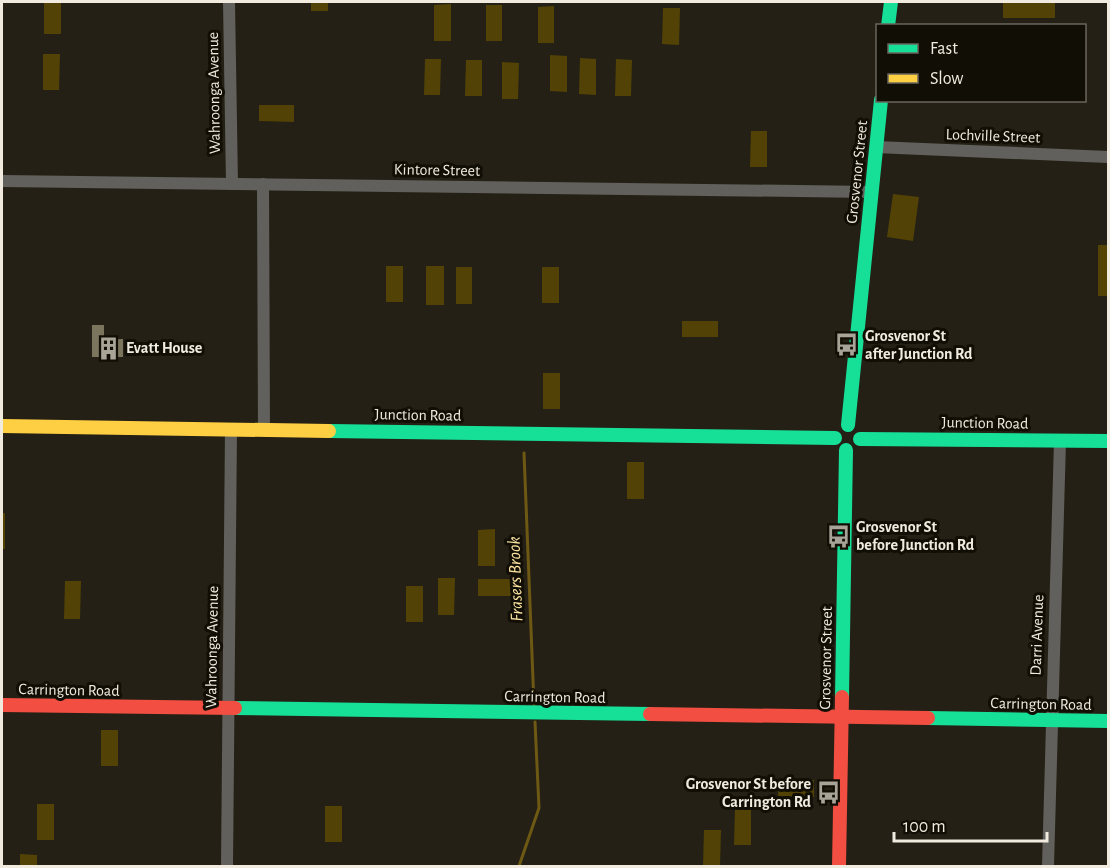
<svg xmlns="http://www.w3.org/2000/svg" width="1110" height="868" viewBox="0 0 1110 868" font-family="'Alegreya Sans',sans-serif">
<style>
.green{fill:#524205}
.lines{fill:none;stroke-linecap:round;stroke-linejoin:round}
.stream{stroke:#6e5914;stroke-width:3}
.building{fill:#7c755e}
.street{stroke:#61605c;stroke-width:12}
.fast{stroke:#16e098;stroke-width:14}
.slow{stroke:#ffcf43;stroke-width:14}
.jam{stroke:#f24e42;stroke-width:14}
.labels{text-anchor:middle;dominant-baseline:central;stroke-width:6;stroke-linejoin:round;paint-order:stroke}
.street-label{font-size:16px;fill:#f0ebde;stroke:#110e06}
.poi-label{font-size:16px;font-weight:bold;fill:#f0ebde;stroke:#110e06;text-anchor:start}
.water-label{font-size:18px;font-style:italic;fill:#fae3a0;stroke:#110e06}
</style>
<rect width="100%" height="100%" fill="#252015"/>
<!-- green -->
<g class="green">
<rect x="44" y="2" width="17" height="32"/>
<rect x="311" y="2" width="17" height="9"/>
<rect x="1003" y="2" width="52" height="16"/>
<polygon points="451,4 451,41 434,41 434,5"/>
<rect x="486" y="5" width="16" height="36"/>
<polygon points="554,6 554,43 538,43 538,7"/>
<polygon points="663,8 680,8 679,45 662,44"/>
<polygon points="43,54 60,54 59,90 43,90"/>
<polygon points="550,55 567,56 567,92 550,91"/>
<polygon points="580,58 596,59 596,95 579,94"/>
<polygon points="425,59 441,59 440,95 424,95"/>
<polygon points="616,59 632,60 631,96 615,96"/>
<polygon points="466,60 482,60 482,96 465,96"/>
<polygon points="502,62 519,63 518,99 502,99"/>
<polygon points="259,105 294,105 294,122 259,121"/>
<polygon points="751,131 767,131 767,167 750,167"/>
<polygon points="893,194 919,197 913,241 887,237"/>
<rect x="1098" y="245" width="10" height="51"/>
<rect x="386" y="266" width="17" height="36"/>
<rect x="426" y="266" width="18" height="39"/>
<rect x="456" y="267" width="16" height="37"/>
<rect x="542" y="267" width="17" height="36"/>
<rect x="682" y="321" width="36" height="16"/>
<rect x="543" y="373" width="17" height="36"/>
<rect x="627" y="462" width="17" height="37"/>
<rect x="2" y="513" width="3" height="36"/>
<polygon points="495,529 495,566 478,566 478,530"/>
<polygon points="438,578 455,578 454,615 438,615"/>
<rect x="478" y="579" width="37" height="17"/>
<polygon points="65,581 81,581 80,619 64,619"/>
<rect x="406" y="586" width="17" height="36"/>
<rect x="101" y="730" width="17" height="36"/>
<polygon points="778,779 814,780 814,797 778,796"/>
<rect x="37" y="804" width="17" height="36"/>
<rect x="325" y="806" width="17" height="36"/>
<polygon points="735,809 751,809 751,845 734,845"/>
<polygon points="704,830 721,830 720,866 703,866"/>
<polygon points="20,854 37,855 37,866 20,866"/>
</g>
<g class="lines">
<!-- stream -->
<g class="stream">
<polyline points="524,453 534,705"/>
<polyline points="519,866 539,808 535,722"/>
</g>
</g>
<!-- building -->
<polygon class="building" points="92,325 104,325 104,340 123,339 123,357 92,357"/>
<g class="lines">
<!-- street -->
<g class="street">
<polyline points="229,2 232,184"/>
<polyline points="876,147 1108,157"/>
<polyline points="2,181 871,192"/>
<polyline points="263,184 264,429"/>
<polyline points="227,866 231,429"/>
<polyline points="1048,866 1060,441"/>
</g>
<!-- fast -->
<g class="fast">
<polyline points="888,26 891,2"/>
<polyline points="848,425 881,100"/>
<polyline points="329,431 835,438"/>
<polyline points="860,439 1108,441"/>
<polyline points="842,697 846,450"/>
<polyline points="235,708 650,714"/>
<polyline points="928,718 1108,721"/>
</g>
<!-- slow -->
<polyline class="slow" points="2,426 329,431"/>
<!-- jam -->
<g class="jam">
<polyline points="2,705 235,708"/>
<polyline points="650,714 928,718"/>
<polyline points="839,866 842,697"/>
</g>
</g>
<!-- icons -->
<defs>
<symbol id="bus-bare" viewBox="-9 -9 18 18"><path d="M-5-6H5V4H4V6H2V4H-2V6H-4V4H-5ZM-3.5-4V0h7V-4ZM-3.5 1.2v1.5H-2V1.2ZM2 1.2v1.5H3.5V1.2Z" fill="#a9a498" stroke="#110e06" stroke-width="2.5" paint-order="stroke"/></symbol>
<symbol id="building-bare" viewBox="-9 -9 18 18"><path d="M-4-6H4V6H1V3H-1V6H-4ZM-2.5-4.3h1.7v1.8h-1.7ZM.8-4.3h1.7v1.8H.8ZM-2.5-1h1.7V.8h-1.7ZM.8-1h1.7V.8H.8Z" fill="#a9a498" stroke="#110e06" stroke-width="2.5" paint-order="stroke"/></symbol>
</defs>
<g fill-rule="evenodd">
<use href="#bus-bare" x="830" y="328" width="33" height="33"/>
<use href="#building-bare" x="92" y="332" width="33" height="33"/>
<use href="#bus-bare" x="822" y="520" width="33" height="33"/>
<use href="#bus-bare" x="812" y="776" width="33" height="33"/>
</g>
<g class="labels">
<!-- street labels -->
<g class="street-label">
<text transform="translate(214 93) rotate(-91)">Wahroonga Avenue</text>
<text transform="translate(993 136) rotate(2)">Lochville Street</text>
<text transform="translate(437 170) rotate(1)">Kintore Street</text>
<text transform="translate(857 172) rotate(-84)">Grosvenor Street</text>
<text transform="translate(418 415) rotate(1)">Junction Road</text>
<text transform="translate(985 423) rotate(1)">Junction Road</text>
<text transform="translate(1037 635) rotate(-88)">Darri Avenue</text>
<text transform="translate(212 647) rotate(-89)">Wahroonga Avenue</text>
<text transform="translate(826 658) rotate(-89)">Grosvenor Street</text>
<text transform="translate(69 690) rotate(1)">Carrington Road</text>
<text transform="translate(555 697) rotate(1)">Carrington Road</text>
<text transform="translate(1041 704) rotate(1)">Carrington Road</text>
</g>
<!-- poi labels -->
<g class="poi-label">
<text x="865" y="336">Grosvenor St<tspan x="865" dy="18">after Junction Rd</tspan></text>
<text x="126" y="348">Evatt House</text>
<text x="856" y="527">Grosvenor St<tspan x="856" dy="18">before Junction Rd</tspan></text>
<text x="811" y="784" text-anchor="end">Grosvenor St before<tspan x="811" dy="18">Carrington Rd</tspan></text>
</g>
<!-- water labels -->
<g class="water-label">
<text transform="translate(516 579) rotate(-92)">Frasers Brook</text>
</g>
</g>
<!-- border -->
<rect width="1110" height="868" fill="none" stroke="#f0ebde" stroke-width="6"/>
<!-- legend -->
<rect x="876" y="24" width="210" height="78" fill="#110e06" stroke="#6a665c" stroke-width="1.5"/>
<rect x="888" y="44" width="30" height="9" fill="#16e098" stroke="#6a665c" stroke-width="1.5"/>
<text x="930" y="54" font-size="18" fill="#f0ebde">Fast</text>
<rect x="888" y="74" width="30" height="9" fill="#ffcf43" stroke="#6a665c" stroke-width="1.5"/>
<text x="930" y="84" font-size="18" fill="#f0ebde">Slow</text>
<!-- scale -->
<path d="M894 832v9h153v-9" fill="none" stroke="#f0ebde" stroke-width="3"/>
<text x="903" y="832" font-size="18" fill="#f0ebde" stroke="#110e06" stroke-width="4.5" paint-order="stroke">100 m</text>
</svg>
